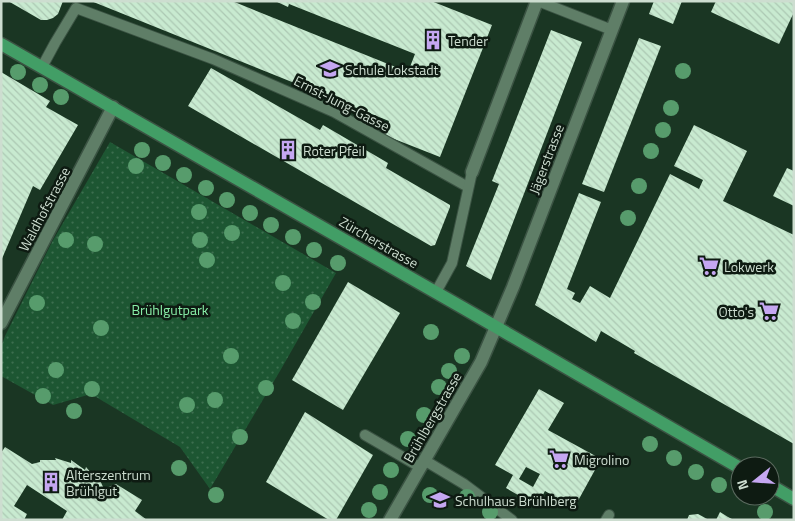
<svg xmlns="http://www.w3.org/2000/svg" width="795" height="521" viewBox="0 0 795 521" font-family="'Titillium Web',sans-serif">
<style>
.park{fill:url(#park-dots)}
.building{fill:url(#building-back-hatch);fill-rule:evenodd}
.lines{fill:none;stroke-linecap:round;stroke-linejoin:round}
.service-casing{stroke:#3b5343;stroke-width:12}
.minor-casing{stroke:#3b5343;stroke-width:15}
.primary-casing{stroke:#3b5343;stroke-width:15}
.service{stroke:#5f7e67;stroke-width:10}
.minor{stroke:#5f7e67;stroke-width:12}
.primary{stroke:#429e66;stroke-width:12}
.tree{fill:#579c6c}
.labels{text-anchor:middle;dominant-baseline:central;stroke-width:5;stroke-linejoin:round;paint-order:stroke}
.poi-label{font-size:14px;fill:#cdddd0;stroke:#0e1b12;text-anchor:start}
.street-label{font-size:14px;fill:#cdddd0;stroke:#0e1b12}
.park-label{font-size:14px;fill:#89efa8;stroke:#0e1b12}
</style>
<defs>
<pattern id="park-dots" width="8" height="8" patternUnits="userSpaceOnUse" patternTransform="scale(1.25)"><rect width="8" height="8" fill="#1d5632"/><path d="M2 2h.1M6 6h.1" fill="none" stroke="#3d6e4f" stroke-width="1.8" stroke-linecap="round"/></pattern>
<pattern id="building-back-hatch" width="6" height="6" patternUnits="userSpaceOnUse" patternTransform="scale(1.25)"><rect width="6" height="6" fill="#c8ead0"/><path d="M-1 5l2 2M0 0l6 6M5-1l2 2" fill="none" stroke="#acc8b3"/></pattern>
</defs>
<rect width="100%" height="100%" fill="#1a3623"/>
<!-- park -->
<polygon class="park" points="110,142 336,273 280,371 210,489 180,447 91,394 53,405 1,376 1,347 5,336 52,242"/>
<!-- building -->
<g class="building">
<polygon points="8,1 63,1 58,14 53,18 47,20 41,20"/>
<polygon points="91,1 232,1 408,72 415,54 289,4 288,7 275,1 431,1 492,25 440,157 384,135 389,121"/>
<polygon points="654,1 682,1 673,24 649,14"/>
<polygon points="716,1 794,1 794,12 779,44 711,12"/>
<polygon points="551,30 582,42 491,280 466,266 499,184 492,181"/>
<polygon points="639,38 661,46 604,192 582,184"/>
<polygon points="211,68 320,130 323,125 388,163 386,168 450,205 450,207 435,245 431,246 188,106"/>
<polygon points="1,72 50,101 46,107 78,125 40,190 33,186 1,261"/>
<polygon points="694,125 747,151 723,201 794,235 794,444 634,353 635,351 601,331 596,342 535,305 579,193 601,202 567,289 575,293 572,299 580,303 590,286 610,298 670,174 699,189 703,180 674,166"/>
<polygon points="787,168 794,171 794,206 773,196"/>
<polygon points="348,282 400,313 343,410 292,380"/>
<path d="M539,389L564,403L548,430L601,459L574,508L545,491L537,506L506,488L513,475L495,465ZM526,467L540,474L533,487L519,479Z"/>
<polygon points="305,412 373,455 336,520 329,520 266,482"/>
<polygon points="5,447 32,464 40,462 40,460 56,460 55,458 71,463 71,460 85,470 86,467 97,480 99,478 104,489 116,484 142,500 135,511 147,520 62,520 67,511 27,485 14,506 27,514 24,520 1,520 1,453"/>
<polygon points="720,512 728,517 734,520 716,520"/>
<polygon points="698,514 709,520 687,520 689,515"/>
</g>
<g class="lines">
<defs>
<g id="service">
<polyline points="538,1 612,30"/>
<polyline points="42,67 55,43 76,8 213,59 334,112 468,187"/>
<polyline points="436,292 452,263 472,172"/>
<polyline points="365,435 420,467"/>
<polyline points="424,460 464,484 512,520"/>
<polyline points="606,520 609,515"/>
</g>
<g id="minor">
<polyline points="472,172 537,1"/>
<polyline points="1,323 113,107"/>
<polyline points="390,520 481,362 513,287 623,1"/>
</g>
<g id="primary">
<polyline points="1,44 465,309 740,468"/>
<polyline points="770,485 794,499"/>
</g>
</defs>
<!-- service casing -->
<use href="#service" class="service-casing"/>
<!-- minor casing -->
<use href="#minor" class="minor-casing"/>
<!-- primary casing -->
<use href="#primary" class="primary-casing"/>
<!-- service -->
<use href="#service" class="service"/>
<!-- minor -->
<use href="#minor" class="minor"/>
<!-- primary -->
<use href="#primary" class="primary"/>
</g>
<!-- trees -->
<g class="tree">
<circle cx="683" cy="71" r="8"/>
<circle cx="18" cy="72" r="8"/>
<circle cx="40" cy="85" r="8"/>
<circle cx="61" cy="97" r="8"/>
<circle cx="671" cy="108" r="8"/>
<circle cx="663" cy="130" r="8"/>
<circle cx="142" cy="150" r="8"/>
<circle cx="651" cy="151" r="8"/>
<circle cx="163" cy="163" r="8"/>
<circle cx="136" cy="166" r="8"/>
<circle cx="184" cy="175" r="8"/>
<circle cx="639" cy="186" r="8"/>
<circle cx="206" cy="188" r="8"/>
<circle cx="227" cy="200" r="8"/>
<circle cx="199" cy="212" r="8"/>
<circle cx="250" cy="213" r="8"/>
<circle cx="628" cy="218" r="8"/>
<circle cx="271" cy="225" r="8"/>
<circle cx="232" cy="233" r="8"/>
<circle cx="293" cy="237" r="8"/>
<circle cx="66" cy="240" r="8"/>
<circle cx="200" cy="240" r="8"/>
<circle cx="95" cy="244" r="8"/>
<circle cx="314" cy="250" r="8"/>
<circle cx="207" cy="260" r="8"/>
<circle cx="338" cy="263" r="8"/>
<circle cx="283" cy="283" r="8"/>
<circle cx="313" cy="302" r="8"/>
<circle cx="37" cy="303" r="8"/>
<circle cx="293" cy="321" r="8"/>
<circle cx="101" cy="328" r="8"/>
<circle cx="431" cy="332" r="8"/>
<circle cx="231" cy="356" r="8"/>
<circle cx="462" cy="356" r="8"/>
<circle cx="56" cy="370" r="8"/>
<circle cx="449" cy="371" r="8"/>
<circle cx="439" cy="387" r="8"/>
<circle cx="266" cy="388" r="8"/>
<circle cx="92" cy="389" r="8"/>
<circle cx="43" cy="396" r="8"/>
<circle cx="215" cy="400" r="8"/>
<circle cx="187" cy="405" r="8"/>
<circle cx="74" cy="411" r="8"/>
<circle cx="424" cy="415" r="8"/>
<circle cx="240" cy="437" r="8"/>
<circle cx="408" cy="439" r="8"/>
<circle cx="650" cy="444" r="8"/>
<circle cx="674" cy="458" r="8"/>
<circle cx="179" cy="468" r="8"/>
<circle cx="391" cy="470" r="8"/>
<circle cx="696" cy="472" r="8"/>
<circle cx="719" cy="485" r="8"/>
<circle cx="380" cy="492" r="8"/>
<circle cx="216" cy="495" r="8"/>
<circle cx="430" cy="495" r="8"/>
<circle cx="467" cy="497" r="8"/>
<circle cx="369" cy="510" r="8"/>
<circle cx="490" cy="512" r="8"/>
<circle cx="765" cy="512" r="8"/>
</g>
<!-- icons -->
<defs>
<symbol id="building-bare" viewBox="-9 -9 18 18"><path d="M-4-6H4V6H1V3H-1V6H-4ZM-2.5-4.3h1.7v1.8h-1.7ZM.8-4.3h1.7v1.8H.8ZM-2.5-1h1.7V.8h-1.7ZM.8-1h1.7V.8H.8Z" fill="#c5a7f1" stroke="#0e1b12" stroke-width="2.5" paint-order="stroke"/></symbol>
<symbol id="school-bare" viewBox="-9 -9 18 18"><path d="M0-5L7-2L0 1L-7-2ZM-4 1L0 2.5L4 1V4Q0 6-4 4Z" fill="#c5a7f1" stroke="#0e1b12" stroke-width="2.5" paint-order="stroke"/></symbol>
<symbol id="supermarket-bare" viewBox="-9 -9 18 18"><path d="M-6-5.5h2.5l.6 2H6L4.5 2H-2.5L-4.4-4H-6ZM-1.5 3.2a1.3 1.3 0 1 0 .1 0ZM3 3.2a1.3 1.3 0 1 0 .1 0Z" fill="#c5a7f1" stroke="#0e1b12" stroke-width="2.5" paint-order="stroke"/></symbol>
</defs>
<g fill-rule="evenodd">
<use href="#building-bare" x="419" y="26" width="28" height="28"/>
<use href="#school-bare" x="316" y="55" width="28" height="28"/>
<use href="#building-bare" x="274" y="136" width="28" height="28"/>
<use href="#supermarket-bare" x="695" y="252" width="28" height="28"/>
<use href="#supermarket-bare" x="755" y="297" width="28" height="28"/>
<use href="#supermarket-bare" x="545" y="445" width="28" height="28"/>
<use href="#building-bare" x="37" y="468" width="28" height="28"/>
<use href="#school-bare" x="426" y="486" width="28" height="28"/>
</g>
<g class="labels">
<!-- poi labels -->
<g class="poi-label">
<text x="448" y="40">Tender</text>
<text x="345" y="69">Schule Lokstadt</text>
<text x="303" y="150">Roter Pfeil</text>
<text x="724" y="266">Lokwerk</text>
<text x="754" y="311" text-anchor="end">Otto's</text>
<text x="574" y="459">Migrolino</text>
<text x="66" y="474">Alterszentrum<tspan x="66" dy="16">Brühlgut</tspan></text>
<text x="455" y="500">Schulhaus Brühlberg</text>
</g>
<!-- street labels -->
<g class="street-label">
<text transform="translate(342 103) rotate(27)">Ernst-Jung-Gasse</text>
<text transform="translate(546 159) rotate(-69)">Jägerstrasse</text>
<text transform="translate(44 209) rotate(-62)">Waldhofstrasse</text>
<text transform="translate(379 242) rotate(30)">Zürcherstrasse</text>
<text transform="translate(432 417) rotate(-60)">Brühlbergstrasse</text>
</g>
<!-- park labels -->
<g class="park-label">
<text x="170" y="309">Brühlgutpark</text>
</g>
</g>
<!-- border -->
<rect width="795" height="521" fill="none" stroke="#cdddd0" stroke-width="5"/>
<!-- north arrow -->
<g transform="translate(755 481) rotate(253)"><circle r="24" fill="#0e1b12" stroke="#5a695e"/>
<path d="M0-4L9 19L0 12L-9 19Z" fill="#c5a7f1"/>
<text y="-8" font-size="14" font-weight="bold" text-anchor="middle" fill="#cdddd0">N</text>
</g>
</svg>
